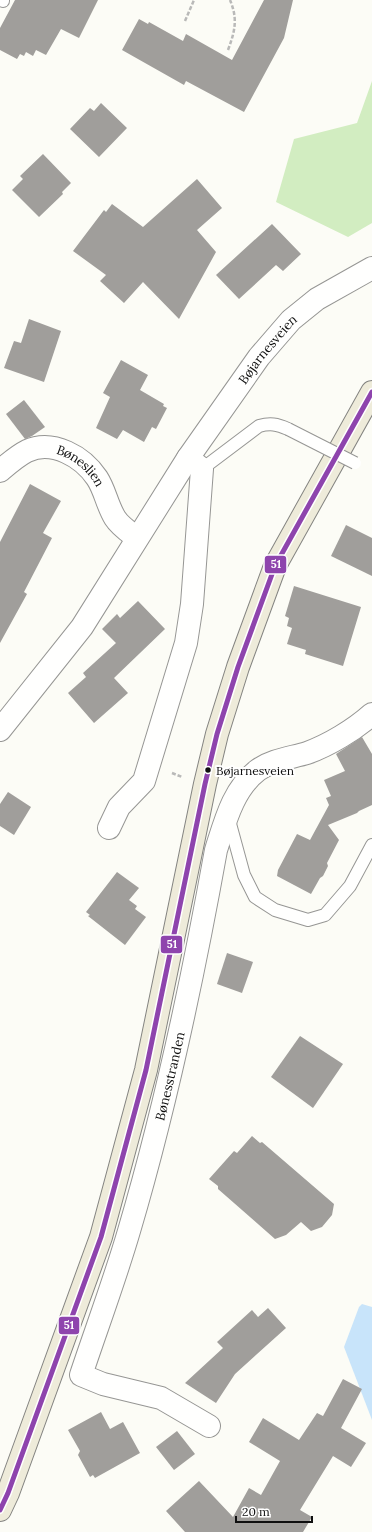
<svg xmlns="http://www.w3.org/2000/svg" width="372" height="1532" viewBox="0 0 372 1532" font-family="Lora,serif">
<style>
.forest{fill:#d2edc1}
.water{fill:#c8e4fa}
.building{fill:#a09e9b}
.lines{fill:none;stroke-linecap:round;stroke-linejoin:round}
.lane-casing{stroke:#969694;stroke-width:14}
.street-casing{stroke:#969694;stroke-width:24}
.primary-casing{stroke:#848481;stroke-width:24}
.path{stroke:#b9b9b8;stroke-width:2.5;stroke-dasharray:4 2;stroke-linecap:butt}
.lane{stroke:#fffffe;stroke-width:12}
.street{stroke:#fffffe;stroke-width:22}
.primary{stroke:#eeebda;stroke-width:22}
.lane-bridge-casing{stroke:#969694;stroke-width:14;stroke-linecap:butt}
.lane-bridge{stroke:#fffffe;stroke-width:12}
.bus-1-casing{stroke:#fff;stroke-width:8}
.bus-1{stroke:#8e44ad;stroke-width:5}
.bus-dot{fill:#101010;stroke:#fff;stroke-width:1.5}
.labels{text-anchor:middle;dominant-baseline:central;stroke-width:4;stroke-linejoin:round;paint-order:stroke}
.bus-label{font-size:12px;fill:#101010;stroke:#fff;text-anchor:start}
.street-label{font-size:13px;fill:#101010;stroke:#fff}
.line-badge{stroke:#fff;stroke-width:1.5}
.badge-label{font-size:11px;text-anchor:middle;font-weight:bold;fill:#fff}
</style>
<rect width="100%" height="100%" fill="#fcfcf6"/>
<!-- forest -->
<polygon class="forest" points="372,81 372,223 348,237 276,202 294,139 357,123"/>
<!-- water -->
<polygon class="water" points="362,1304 372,1307 372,1420 344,1347 359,1307"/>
<!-- building -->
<g class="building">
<polygon points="15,0 98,0 79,38 61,29 46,55 36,50 33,56 26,52 24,56 20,54 17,59 0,50 0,28"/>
<polygon points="264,0 293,0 284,38 244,112 186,81 184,85 122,50 139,19 148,24 149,22 183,41 186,34 232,60"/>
<polygon points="101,103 127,128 99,157 70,129 90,108 94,111"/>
<polygon points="43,154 71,183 62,192 63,194 39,217 12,190 23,179 20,176"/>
<polygon points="197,179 222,208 197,230 216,252 179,319 143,282 124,303 100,281 106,275 73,251 104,210 106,212 112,204 143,227"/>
<polygon points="272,224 301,254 283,271 276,265 239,299 216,275"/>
<polygon points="29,319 61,331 44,382 4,368 14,341 21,343"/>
<polygon points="121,360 148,375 140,390 164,404 163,406 167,408 156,429 152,427 144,442 123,430 117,439 96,428 110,397 103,393"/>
<polygon points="24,400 45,427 32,436 25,439 6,414"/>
<polygon points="30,484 61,501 43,533 52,538 24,592 27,594 0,643 0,542"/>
<polygon points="346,525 372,538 372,576 331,556"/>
<polygon points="294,586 361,607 343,666 305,654 306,650 287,644 292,628 287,626 289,618 285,616"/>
<polygon points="138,601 165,629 114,678 128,693 94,723 68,693 86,677 83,673 116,643 102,629 117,614 120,618"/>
<polygon points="362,737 372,754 372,805 359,811 357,813 328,825 339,840 327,863 328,866 323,876 320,878 311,894 277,876 278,870 297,834 310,840 329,805 326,798 331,796 324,780 345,771 336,754"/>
<polygon points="8,792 31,807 14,835 0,826 0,804"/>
<polygon points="117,872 139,888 129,900 137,906 135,909 146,917 125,945 88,916 90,915 86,912"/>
<polygon points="227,953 253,962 242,993 217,984"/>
<polygon points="300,1036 343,1064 313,1108 271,1077"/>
<polygon points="252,1136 260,1143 262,1142 334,1204 332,1215 322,1227 311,1231 301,1222 286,1235 275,1239 218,1189 218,1186 209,1179 234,1151 237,1153"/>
<polygon points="268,1308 286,1328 235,1374 216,1403 185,1383 223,1348 217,1342 252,1310 258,1317"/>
<polygon points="343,1379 362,1389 341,1428 366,1443 351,1467 333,1456 300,1510 312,1517 303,1532 185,1532 166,1511 199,1481 233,1517 249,1488 261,1495 280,1461 249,1442 263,1418 299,1440 317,1413 323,1416"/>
<polygon points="101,1412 110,1429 123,1422 140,1453 95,1478 93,1475 90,1477 78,1455 80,1451 68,1430"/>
<polygon points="177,1431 195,1454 174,1470 156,1447"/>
</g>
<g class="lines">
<defs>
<g id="lane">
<polyline points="3,1 3,0"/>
<path d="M202,469L259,426C270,423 277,424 288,429"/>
<polyline points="229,820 244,875 255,897 275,910 308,920 325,915 350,886 372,845"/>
</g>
<g id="street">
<path id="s1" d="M0,471C8,464 17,456 27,451C53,439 83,457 97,478C105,490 107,505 115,518C120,526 129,532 137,538"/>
<path id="s2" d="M0,730L82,627L188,458L259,357L291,320L317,299L372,268"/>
<polyline points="109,828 119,807 144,781 186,643 192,604 202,469 188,458"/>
<path id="s3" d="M209,1426L161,1398L103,1384L81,1375C97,1327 115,1279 129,1231C166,1106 193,978 216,850C225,822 233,789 258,770C272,760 290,758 307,753C329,745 354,730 372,714"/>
</g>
<polyline id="primary" points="0,1510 8,1493 101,1237 146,1070 205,784 217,734 238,667 275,566 372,392"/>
</defs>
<!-- lane casing -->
<use href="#lane" class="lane-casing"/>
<!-- street casing -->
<use href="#street" class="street-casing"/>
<!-- primary casing -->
<use href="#primary" class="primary-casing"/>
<!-- path -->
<g class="path">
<polyline points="185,21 194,0"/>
<path d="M228,50C235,31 238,19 230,0"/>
<polyline points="172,773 182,777"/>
</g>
<!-- lane -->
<use href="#lane" class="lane"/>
<!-- street -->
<use href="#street" class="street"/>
<!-- primary -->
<use href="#primary" class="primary"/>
<defs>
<polyline id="lane-bridge" points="288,429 355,463"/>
</defs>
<!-- lane-bridge casing -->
<use href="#lane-bridge" class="lane-bridge-casing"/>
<!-- lane-bridge -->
<use href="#lane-bridge" class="lane-bridge"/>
<defs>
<polyline id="bus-1" points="0,1510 8,1493 101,1237 146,1070 205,784 217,734 238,667 275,566 372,392"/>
</defs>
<!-- bus-1 casing -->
<use href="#bus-1" class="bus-1-casing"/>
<!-- bus-1 -->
<use href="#bus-1" class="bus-1"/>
</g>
<!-- markers -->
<circle class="bus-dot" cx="208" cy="770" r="3.5"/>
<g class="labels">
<!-- bus labels -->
<g class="bus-label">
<text x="216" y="770">Bøjarnesveien</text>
</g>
<!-- street labels -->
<g class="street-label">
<text stroke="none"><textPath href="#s2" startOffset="466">Bøjarnesveien</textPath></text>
<text stroke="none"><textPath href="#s1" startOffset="94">Bøneslien</textPath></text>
<text stroke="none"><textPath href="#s3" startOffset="451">Bønesstranden</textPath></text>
</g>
</g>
<g class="line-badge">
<rect x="264" y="555" width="23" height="19" rx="4" fill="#8e44ad"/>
<rect x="160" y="935" width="23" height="19" rx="4" fill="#8e44ad"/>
<rect x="58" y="1316" width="22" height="19" rx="4" fill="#8e44ad"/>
</g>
<g class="badge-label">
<text x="276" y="568">51</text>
<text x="172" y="948">51</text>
<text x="69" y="1329">51</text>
</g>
<!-- scale -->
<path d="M236 1516v6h76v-6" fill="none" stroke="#101010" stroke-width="2"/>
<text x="242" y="1516" font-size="12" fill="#101010" stroke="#ffffff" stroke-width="3" paint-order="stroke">20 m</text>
</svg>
